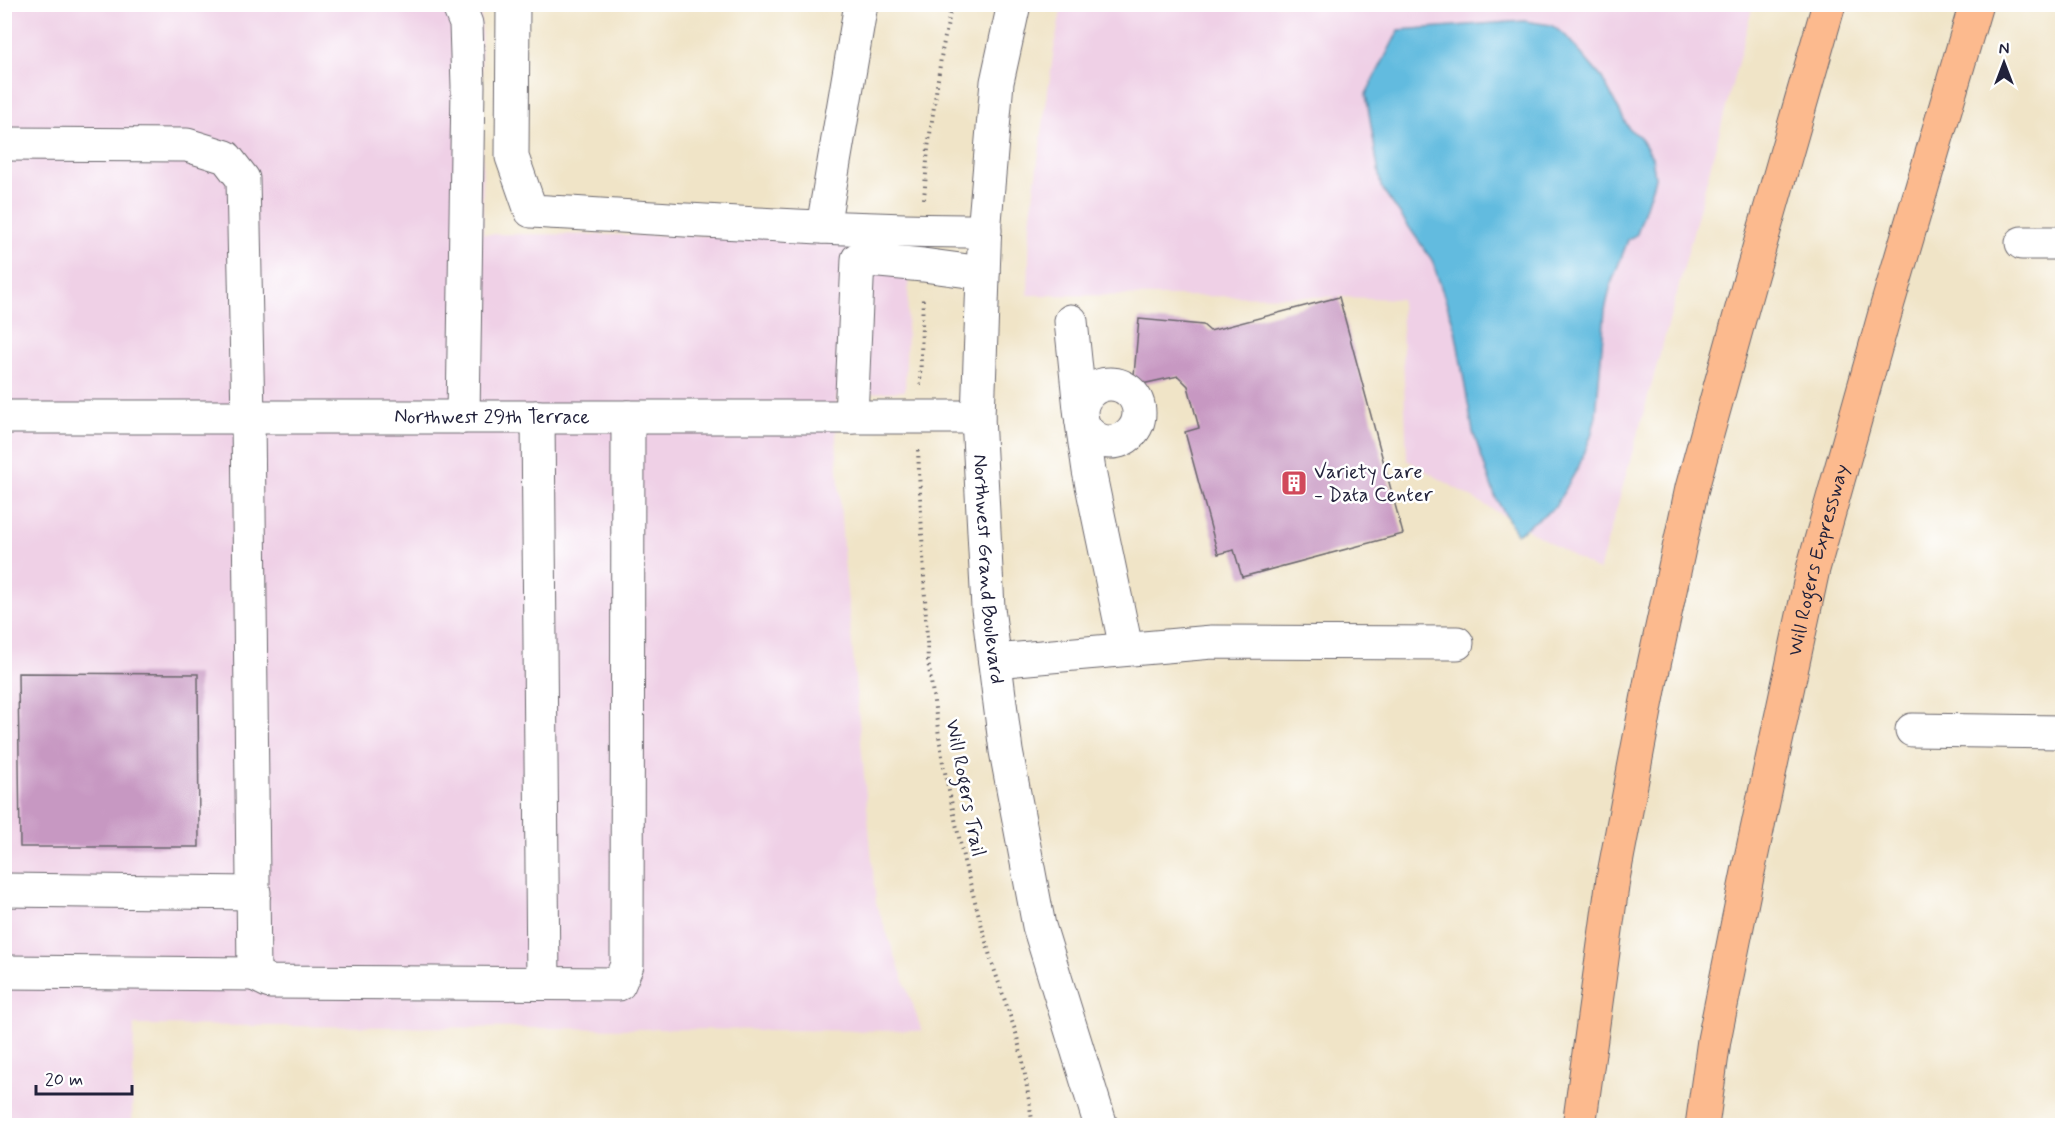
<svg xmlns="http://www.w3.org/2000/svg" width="2067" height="1130" viewBox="0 0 2067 1130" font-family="Mynerve,sans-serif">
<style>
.built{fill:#efd0e6}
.water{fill:#62bbdf;stroke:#426e8d;stroke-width:1.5}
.building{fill:#c798c2}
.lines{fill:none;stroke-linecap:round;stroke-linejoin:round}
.minor-casing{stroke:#6a666c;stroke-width:35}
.highway-casing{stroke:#6a666c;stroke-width:35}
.path{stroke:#6a666c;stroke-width:4;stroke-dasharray:1.5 4.5;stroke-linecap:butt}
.minor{stroke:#fff;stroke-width:33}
.highway{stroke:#fcba8e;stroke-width:33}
.labels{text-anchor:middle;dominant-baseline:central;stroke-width:5;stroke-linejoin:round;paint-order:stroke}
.street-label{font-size:20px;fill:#22223b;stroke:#fff}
.poi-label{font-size:20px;fill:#22223b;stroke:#fff;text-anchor:start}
</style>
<rect width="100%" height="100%" fill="#fff"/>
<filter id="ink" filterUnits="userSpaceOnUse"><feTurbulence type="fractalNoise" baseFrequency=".0167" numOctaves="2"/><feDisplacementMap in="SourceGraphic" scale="12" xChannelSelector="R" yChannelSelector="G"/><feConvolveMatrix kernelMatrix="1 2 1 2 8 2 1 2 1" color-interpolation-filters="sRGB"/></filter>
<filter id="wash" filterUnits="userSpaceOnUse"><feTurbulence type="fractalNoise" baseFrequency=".008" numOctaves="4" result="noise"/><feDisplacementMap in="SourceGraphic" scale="24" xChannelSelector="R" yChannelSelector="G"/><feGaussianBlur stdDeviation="1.35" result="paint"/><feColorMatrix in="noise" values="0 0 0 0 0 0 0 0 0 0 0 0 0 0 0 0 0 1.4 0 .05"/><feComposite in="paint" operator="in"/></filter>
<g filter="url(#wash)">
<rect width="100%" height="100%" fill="#f0e4c7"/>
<!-- built -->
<g class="built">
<polygon points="5,5 481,5 483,234 836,236 910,240 905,391 837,395 836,438 843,548 876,903 922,1031 134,1025 132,1125 5,1126"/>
<polygon points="1062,5 1753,5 1676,297 1599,571 1407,460 1401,299 1339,297 1028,295 1030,223 1035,182 1054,49"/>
</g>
<!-- water -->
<polygon class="water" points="1524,21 1551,25 1566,36 1602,78 1629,129 1640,137 1652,157 1655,178 1637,234 1628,240 1611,284 1605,310 1596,416 1591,436 1579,466 1555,507 1517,534 1496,499 1473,432 1455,329 1432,260 1381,187 1366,94 1399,30"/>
<g id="blocks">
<!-- building -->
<g class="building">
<polygon points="1339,297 1403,534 1242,577 1234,550 1218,554 1185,432 1199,428 1188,386 1178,376 1133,386 1139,319 1203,325 1210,331"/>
<polygon points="18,673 198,674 199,847 20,847"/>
</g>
</g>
</g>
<g filter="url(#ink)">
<use href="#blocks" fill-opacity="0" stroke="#6a666c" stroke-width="1.5"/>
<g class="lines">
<defs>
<g id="minor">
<polyline points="458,4 466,24 468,86 463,417"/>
<path d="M513,4L512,157L531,211C682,219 834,231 985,231"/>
<path id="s1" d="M1014,4L997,82L985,221L978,417L988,608L1006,751L1039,926L1101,1126"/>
<polyline points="4,144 187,145 226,157 243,179 248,417 254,974 270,982 619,984 627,965 628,417"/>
<polyline points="823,227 861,4"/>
<polyline points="2022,243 2062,243"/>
<polyline points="1071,321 1080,409 1089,471 1126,648"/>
<circle cx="1110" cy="413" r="29"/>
<path id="s2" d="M4,417H978"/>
<polyline points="538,417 543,983"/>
<polyline points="851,417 858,259 923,265 983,273"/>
<polyline points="995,661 1212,642 1457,643"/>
<polyline points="1912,730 2062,732"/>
<polyline points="4,890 254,893"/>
<polyline points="4,972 254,974"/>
</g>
<g id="highway">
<polyline points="1579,1126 1613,879 1652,674 1692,488 1751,276 1829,4"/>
<path id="s3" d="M1702,1126L1714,1040L1748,872L1813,569L1887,306L1976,4"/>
</g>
</defs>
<!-- minor casing -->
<use href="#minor" class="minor-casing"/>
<!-- highway casing -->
<use href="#highway" class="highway-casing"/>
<!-- path -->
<g class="path">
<polyline points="924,199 928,148 942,51 952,4"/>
<polyline points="920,385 923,297"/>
<polyline points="918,450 928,661 943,763 964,861 991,960 1016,1033 1023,1062 1033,1126"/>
</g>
<!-- minor -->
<use href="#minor" class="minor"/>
<!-- highway -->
<use href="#highway" class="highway"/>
</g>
</g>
<!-- icons -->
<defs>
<symbol id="building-square" viewBox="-11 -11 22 22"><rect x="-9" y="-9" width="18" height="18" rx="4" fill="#d1495b" stroke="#fff"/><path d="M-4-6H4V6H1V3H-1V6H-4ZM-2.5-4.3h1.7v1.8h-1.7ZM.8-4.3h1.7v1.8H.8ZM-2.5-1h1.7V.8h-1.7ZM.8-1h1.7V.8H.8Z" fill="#fff"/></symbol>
</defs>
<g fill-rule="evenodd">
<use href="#building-square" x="1279" y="468" width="30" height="30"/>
</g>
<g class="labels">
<!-- street labels -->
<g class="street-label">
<text stroke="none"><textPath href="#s2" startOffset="488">Northwest 29th Terrace</textPath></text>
<text stroke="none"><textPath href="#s3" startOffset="578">Will Rogers Expressway</textPath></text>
<text stroke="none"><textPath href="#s1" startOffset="568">Northwest Grand Boulevard</textPath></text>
<text transform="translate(965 788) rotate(79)">Will Rogers Trail</text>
</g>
<!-- poi labels -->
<g class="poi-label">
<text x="1314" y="472">Variety Care<tspan x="1314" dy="23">- Data Center</tspan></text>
</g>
</g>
<!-- margin -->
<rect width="2067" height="1130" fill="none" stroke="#fff" stroke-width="24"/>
<!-- north arrow -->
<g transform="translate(2004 63)" stroke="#ffffff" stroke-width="4.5" paint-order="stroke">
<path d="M0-4.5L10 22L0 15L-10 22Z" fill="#22223b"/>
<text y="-9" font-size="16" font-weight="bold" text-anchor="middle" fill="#22223b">N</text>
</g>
<!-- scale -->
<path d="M36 1085v9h96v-9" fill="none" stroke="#22223b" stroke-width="3"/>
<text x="45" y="1085" font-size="18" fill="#22223b" stroke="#ffffff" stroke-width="4.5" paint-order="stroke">20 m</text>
</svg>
